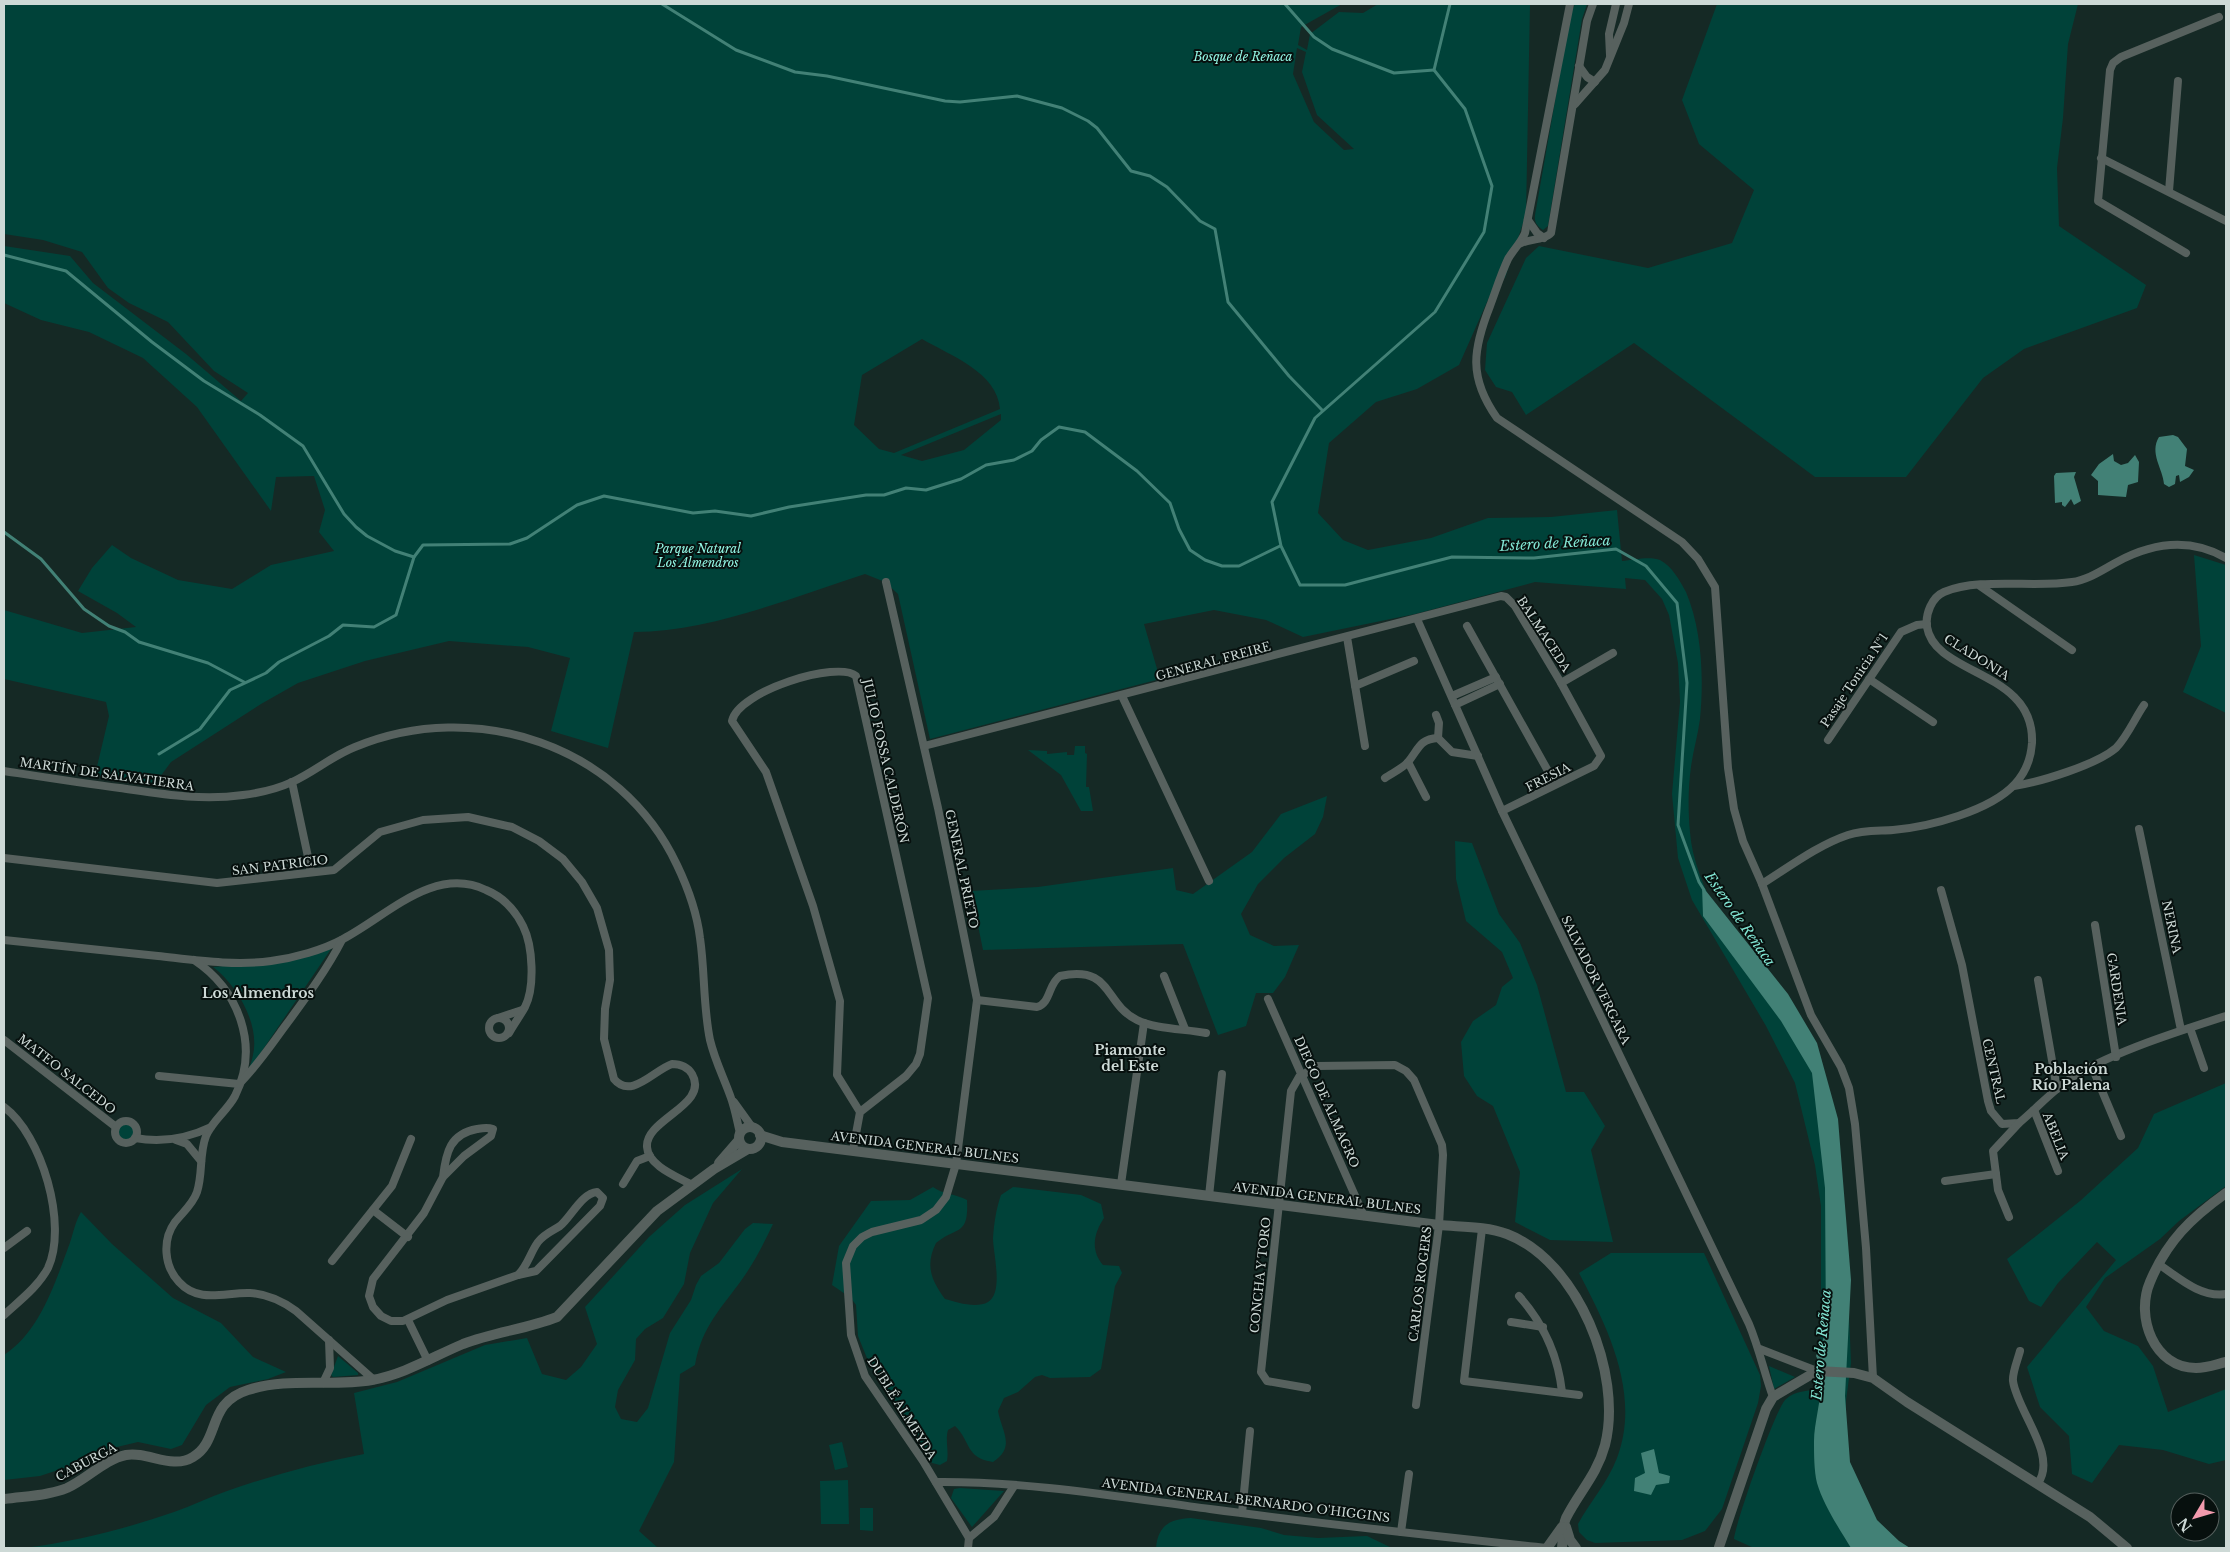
<svg xmlns="http://www.w3.org/2000/svg" width="2230" height="1552" viewBox="0 0 2230 1552" font-family="'Libre Baskerville',serif">
<style>
.green{fill:#004239;fill-rule:evenodd}
.water{fill:#428176}
.lines{fill:none;stroke-linecap:round;stroke-linejoin:round}
.stream{stroke:#428176;stroke-width:3}
.minor{stroke:#57615e;stroke-width:8}
.tertiary{stroke:#57615e;stroke-width:10}
.labels{text-anchor:middle;dominant-baseline:central;stroke-width:4;stroke-linejoin:round;paint-order:stroke}
.park-label{font-size:12px;font-style:italic;fill:#94f8e6;stroke:#07100e}
.street-label{font-size:12px;fill:#cdd9d6;stroke:#07100e}
.water-label{font-size:14px;font-style:italic;fill:#83e7d5;stroke:#07100e}
.neighbourhood-label{font-size:14px;font-weight:bold;fill:#cdd9d6;stroke:#07100e}
</style>
<rect width="100%" height="100%" fill="#152925"/>
<!-- green -->
<g class="green">
<path d="M4,4H1342L1301,27L1298,45L1307,50L1310,34L1339,12L1363,13L1378,4H1530L1526,214L1505,278L1499,275L1459,365L1417,389L1376,402L1329,443L1318,513L1343,540L1368,550L1431,538L1488,518L1551,517L1617,510L1622,561C1633,560 1650,556 1660,560C1672,566 1680,581 1686,592C1702,630 1704,678 1700,719C1698,735 1693,751 1691,767C1688,788 1688,811 1690,832C1692,861 1705,889 1717,914L1820,1069L1845,1216L1851,1363L1846,1401L1844,1466L1851,1548H1754L1734,1539C1735,1524 1776,1407 1786,1399C1795,1391 1807,1391 1818,1389L1821,1324V1206L1815,1165L1795,1083L1766,1026L1692,900L1678,858L1672,794L1680,702L1678,663L1669,615L1662,599L1645,580L1625,578L1626,589L1535,582L1415,614L1303,637L1266,620L1214,610L1144,624L1160,679L930,739L898,594L885,582L865,574C790,598 713,631 634,632L608,748L551,731L570,658L528,647L449,641L365,661L298,683L261,704L171,762L154,785L95,775L109,716L106,702L4,679V610L82,633L136,627L117,613L78,591L92,568L112,545L131,558L178,580L232,589L271,565L334,551L319,532L325,510L314,476L276,477L271,511L197,407L143,358L89,332L41,320L4,303V246L70,256L93,283L186,354L241,401L248,393L214,371L168,322L129,303L108,288L82,252L43,240L4,234ZM1297,48L1306,52L1302,72L1317,115L1354,149L1344,150L1314,122L1293,74ZM922,339C951,356 997,372 1000,409L894,453L879,449L854,425L862,375ZM1001,414V420L964,450L922,461L901,455Z"/>
<path d="M1575,4H1587L1582,19L1548,226L1543,230C1537,226 1534,222 1535,215L1570,16Z"/>
<polygon points="1717,4 2078,4 2068,44 2063,118 2057,168 2059,226 2146,285 2137,308 2024,349 1983,378 1906,477 1815,477 1634,343 1526,415 1512,392 1496,387 1485,370 1487,343 1526,258 1539,246 1648,268 1732,243 1754,190 1699,144 1682,100"/>
<polygon points="2194,555 2226,565 2226,713 2183,692 2201,646"/>
<polygon points="1075,746 1085,746 1085,753 1087,754 1086,787 1089,787 1093,811 1081,811 1061,775 1028,750 1047,751 1047,754 1067,752 1067,755 1074,755"/>
<polygon points="1327,796 1323,817 1315,834 1284,858 1258,884 1241,914 1250,935 1274,946 1299,945 1285,977 1273,993 1256,993 1246,1026 1218,1035 1183,944 983,950 971,891 1038,887 1173,868 1176,890 1193,894 1252,852 1281,814"/>
<polygon points="1455,841 1472,843 1499,914 1520,943 1537,985 1566,1092 1584,1092 1605,1126 1591,1150 1613,1242 1550,1240 1515,1222 1520,1172 1493,1106 1477,1096 1464,1076 1461,1042 1473,1021 1496,1005 1502,987 1513,978 1502,952 1466,921 1456,879"/>
<path d="M333,946L247,1073C249,1068 252,1061 253,1055C260,1024 237,985 213,967L261,963Z"/>
<polygon points="2226,1083 2226,1186 2179,1221 2160,1239 2105,1278 2086,1307 2104,1331 2138,1346 2153,1366 2168,1412 2226,1389 2226,1460 2209,1464 2163,1450 2119,1445 2092,1483 2072,1474 2069,1436 2040,1407 2027,1367 2116,1260 2097,1242 2058,1283 2041,1307 2029,1301 2007,1259 2080,1201 2138,1148 2154,1114"/>
<circle cx="126" cy="1132" r="9"/>
<path d="M742,1169L713,1203L690,1253L684,1284L663,1318L645,1329L636,1339L635,1360L618,1390L615,1407L621,1419L637,1422L648,1408L670,1333L691,1300L696,1285L701,1276L719,1263L745,1229L753,1223L773,1224C764,1243 755,1261 743,1278C721,1309 702,1326 695,1365L680,1374L674,1462L639,1531L658,1548H23C74,1542 125,1529 174,1512C192,1506 209,1497 227,1491C272,1475 318,1463 364,1454L354,1393L397,1382L485,1345L527,1338L542,1374L566,1380L581,1367L597,1344L585,1307L649,1237L685,1205Z"/>
<path d="M933,1187C942,1194 956,1194 967,1200C969,1237 956,1226 936,1243C925,1265 931,1280 945,1299C956,1302 976,1309 988,1302C1004,1292 993,1253 993,1238C994,1224 996,1209 1001,1195L1013,1187L1081,1195L1101,1204L1104,1218C1094,1233 1090,1250 1103,1265L1119,1266L1122,1273L1115,1286L1101,1369L1090,1377L1050,1378L1042,1375L1035,1377L1018,1392L1004,1398L998,1411C1002,1432 1016,1447 993,1462C965,1458 971,1441 955,1426L948,1430C945,1440 949,1450 947,1461L940,1465L932,1463L925,1449L873,1373L858,1336L856,1305L851,1298L832,1285L839,1246L871,1201L910,1200Z"/>
<path d="M81,1212L112,1244L173,1298L221,1323L253,1357L286,1372L268,1379L230,1387L206,1405L182,1445L171,1449L138,1442L100,1451L67,1467L40,1476L4,1480V1355C39,1332 54,1286 68,1248C73,1236 74,1224 81,1212Z"/>
<path d="M1611,1253H1704L1760,1375L1761,1386L1758,1403L1722,1509L1705,1531L1682,1540L1595,1543L1587,1540L1579,1532L1578,1524C1590,1502 1608,1482 1617,1458C1641,1395 1608,1328 1579,1273Z"/>
<polygon points="338,1356 358,1373 358,1375 333,1377 331,1375"/>
<polygon points="1769,1366 1795,1377 1774,1389"/>
<polygon points="842,1442 848,1467 835,1470 829,1445"/>
<polygon points="848,1480 849,1524 821,1524 820,1481"/>
<polygon points="960,1488 1004,1491 972,1527 951,1498 954,1489"/>
<polygon points="860,1508 873,1508 873,1531 860,1530"/>
<path d="M1191,1518L1261,1528L1284,1535L1318,1538L1367,1536L1392,1548H1156C1158,1526 1169,1519 1191,1518Z"/>
</g>
<!-- water -->
<g class="water">
<path d="M2173,435L2178,437L2187,449L2185,466L2194,470L2189,477L2180,482L2179,475L2176,476L2175,484L2169,487L2164,484C2163,469 2149,453 2159,437Z"/>
<polygon points="2113,454 2114,461 2121,465 2128,463 2135,455 2139,462 2138,482 2128,485 2126,497 2098,495 2098,481 2091,475 2099,464"/>
<polygon points="2076,472 2074,477 2081,501 2074,505 2071,499 2065,507 2062,505 2062,502 2055,503 2054,476 2056,473"/>
<path d="M1702,886L1788,994L1817,1043L1838,1119L1851,1280L1845,1396L1850,1462L1877,1520L1899,1541L1910,1548H1851C1840,1530 1823,1504 1817,1483C1814,1471 1814,1453 1814,1441C1814,1416 1829,1379 1816,1356L1826,1332L1825,1188L1812,1073L1781,1021L1703,916Z"/>
<polygon points="1654,1449 1659,1473 1670,1476 1669,1483 1656,1485 1651,1495 1634,1491 1635,1478 1645,1473 1641,1453"/>
</g>
<g class="lines">
<!-- stream -->
<g class="stream">
<polyline points="662,4 736,50 795,72 827,76 945,101 960,102 1017,96 1062,108 1088,121 1097,128 1131,171 1150,176 1167,187 1200,221 1215,229 1228,302 1289,376 1322,410"/>
<polyline points="1285,4 1314,37 1332,49 1394,73 1434,70"/>
<polyline points="1450,4 1434,70 1465,109 1492,186 1484,232 1435,312 1315,418 1272,502 1281,546 1300,585 1345,585 1452,557 1534,558 1616,549 1646,566 1677,603 1687,683 1678,825 1699,882 1704,890"/>
<polyline points="4,255 66,271 152,342 204,381 260,415 303,446 344,514 356,527 367,536 395,551 414,557"/>
<polyline points="4,532 41,559 84,609 109,626 125,632 139,642 208,663 244,682"/>
<polyline points="159,754 200,729 230,690 266,673 279,662 329,636 343,625 374,627 396,615 414,557 423,545 510,544 527,538 577,505 604,496 693,513 715,511 751,516 789,507 866,495 884,495 906,488 926,490 961,479 986,465 1014,460 1032,451 1041,440 1059,427 1085,432 1137,471 1170,503 1179,529 1190,550 1205,560 1222,566 1239,566 1280,546"/>
</g>
<!-- minor -->
<g class="minor">
<path d="M1570,4L1525,233C1521,243 1513,250 1508,259C1501,274 1496,290 1490,306C1473,349 1468,377 1497,418L1682,542L1698,559L1715,587L1728,768L1734,809L1743,841L1762,884L1811,1015L1841,1067L1849,1088L1855,1124L1866,1248L1873,1378"/>
<polyline points="1610,55 1609,34 1616,4"/>
<polyline points="1579,66 1587,77 1595,82"/>
<polyline points="1575,104 1605,70 1624,23 1629,4"/>
<polyline points="2101,158 2226,221"/>
<polyline points="2169,191 2178,81"/>
<polyline points="1528,220 1537,233 1544,238"/>
<path d="M1521,243C1530,239 1545,240 1551,233L1587,21L1593,4"/>
<polyline points="2186,253 2098,201 2110,70 2113,63 2121,57 2219,17"/>
<polyline points="886,582 938,808 977,1000 956,1164 946,1197 936,1210 921,1220 872,1232 862,1237 853,1246 846,1263 851,1335 865,1376 923,1461 969,1538 968,1548"/>
<polyline points="1980,586 2072,650"/>
<path d="M1417,619L1502,811L1749,1324C1759,1348 1764,1372 1773,1397"/>
<polyline points="1467,626 1548,771"/>
<polyline points="1347,637 1365,746"/>
<polyline points="1869,679 1933,722"/>
<polyline points="1561,683 1613,653"/>
<polyline points="1355,686 1414,661"/>
<polyline points="1122,696 1209,881"/>
<polyline points="1452,696 1496,677"/>
<polyline points="1455,705 1500,684"/>
<polyline points="1436,715 1439,723 1438,738"/>
<polyline points="1828,740 1901,632 1917,625 1927,624"/>
<polyline points="924,746 1501,596 1506,597 1515,606 1561,683 1601,756 1594,766 1502,811"/>
<polyline points="1408,762 1426,797"/>
<path d="M4,771C43,777 81,783 120,788C162,794 201,801 243,795C259,793 277,789 292,782C314,772 332,756 355,747C475,697 621,745 677,865C688,888 697,913 700,938C705,972 703,1006 710,1040C715,1061 724,1078 731,1098C735,1109 737,1121 740,1133"/>
<path d="M1385,778C1392,773 1402,769 1408,762C1419,749 1419,739 1438,738L1452,752L1478,756"/>
<polyline points="292,782 311,871"/>
<path d="M2014,786C2040,782 2096,765 2116,748C2127,737 2135,718 2144,705"/>
<polyline points="2139,829 2181,1030"/>
<path d="M4,858L217,883L334,870L380,832L423,820L468,817L512,827L539,841L563,859L582,882L597,908L609,950L610,980L605,1009L604,1039L614,1079C631,1100 654,1070 672,1064C680,1064 687,1066 692,1074C710,1105 645,1119 647,1147C648,1166 678,1177 692,1185"/>
<path d="M1762,884C1789,867 1818,845 1848,835C1862,830 1878,831 1893,830C1929,827 1990,811 2015,784C2025,773 2031,758 2032,743C2035,670 1935,676 1927,627C1925,614 1932,597 1944,592C1980,577 2033,588 2072,582C2088,580 2102,570 2117,562C2152,543 2189,537 2226,558"/>
<path d="M1941,890L1962,965L1988,1101L1991,1111L2002,1124L2019,1123C2037,1108 2054,1089 2074,1076C2116,1051 2179,1031 2226,1016"/>
<polyline points="2095,925 2116,1057"/>
<path d="M4,940C55,945 107,951 158,956C195,960 234,966 271,961C294,958 323,950 343,939C387,916 434,865 486,890C503,897 515,910 523,926C533,946 535,987 525,1007C520,1016 514,1024 509,1033"/>
<path d="M194,960C239,990 260,1046 235,1096C227,1111 212,1121 206,1136C199,1154 203,1174 197,1192C193,1204 183,1212 175,1222C162,1240 164,1266 179,1282C199,1304 225,1292 250,1293C268,1294 282,1301 296,1311L374,1380"/>
<polyline points="1164,976 1185,1029"/>
<polyline points="2038,980 2057,1089"/>
<polyline points="1268,999 1364,1216"/>
<path d="M977,1000L1037,1007C1051,1003 1048,984 1060,976C1113,965 1103,1003 1137,1020C1154,1029 1186,1029 1206,1033"/>
<circle cx="499" cy="1028" r="10"/>
<polyline points="498,1018 522,1010"/>
<polyline points="2190,1028 2204,1068"/>
<polyline points="4,1040 116,1127"/>
<polyline points="2092,1067 2121,1136"/>
<path d="M159,1076L239,1084C255,1068 267,1051 280,1033C302,1003 325,973 342,940"/>
<polyline points="734,1102 752,1127"/>
<path d="M4,1107C42,1135 68,1225 48,1268C38,1287 19,1301 4,1315"/>
<polyline points="2034,1110 2058,1171"/>
<circle cx="126" cy="1132" r="11"/>
<path d="M135,1138C162,1143 186,1139 211,1127"/>
<polyline points="176,1140 187,1144 201,1161"/>
<path d="M853,1150L860,1112L906,1076L916,1064L920,1054L928,998L856,676C838,660 738,691 732,721L766,772L813,906L840,1001L837,1075L860,1112"/>
<path d="M443,1177C446,1152 450,1134 477,1129C483,1128 487,1127 493,1129L491,1136L464,1156L443,1177L424,1213L373,1279L369,1296L373,1307L381,1316L391,1321H403L447,1300L518,1275"/>
<polyline points="1945,1181 1996,1174"/>
<polyline points="623,1184 637,1161 650,1156"/>
<polyline points="1121,1184 1144,1023"/>
<path d="M597,1192L603,1198L600,1206L536,1271L518,1275C528,1265 530,1253 538,1242C544,1234 552,1231 560,1226C571,1217 582,1193 597,1192Z"/>
<polyline points="1209,1196 1222,1074"/>
<polyline points="373,1210 408,1237"/>
<polyline points="2009,1217 1998,1190 1993,1151 2019,1123"/>
<polyline points="1482,1229 1464,1381 1579,1395"/>
<polyline points="4,1248 27,1231"/>
<polyline points="332,1261 392,1186 411,1139"/>
<path d="M2160,1265C2179,1278 2201,1298 2226,1294"/>
<path d="M1519,1296C1544,1324 1558,1355 1562,1392"/>
<polyline points="408,1320 428,1361"/>
<polyline points="1511,1322 1543,1327"/>
<polyline points="1760,1349 1817,1371"/>
<path d="M2020,1351C2018,1359 2012,1373 2013,1381C2017,1411 2058,1455 2038,1483"/>
<polyline points="323,1383 330,1368 329,1340"/>
<polyline points="1307,1388 1267,1381 1261,1372 1291,1091 1299,1077 1317,1066 1395,1065 1406,1071 1414,1080 1442,1145 1443,1155 1439,1225 1416,1405"/>
<path d="M936,1482C1027,1481 1120,1497 1210,1509C1322,1524 1435,1536 1547,1548"/>
<polyline points="1242,1513 1250,1431"/>
<polyline points="1401,1532 1409,1474"/>
<polyline points="969,1538 994,1517 1014,1486"/>
</g>
<!-- tertiary -->
<g class="tertiary">
<circle cx="750" cy="1138" r="11"/>
<path d="M760,1135L782,1142L1439,1225C1461,1227 1486,1226 1507,1234C1578,1261 1623,1374 1605,1445C1597,1475 1579,1492 1566,1518C1562,1527 1563,1539 1562,1548"/>
<polyline points="719,1163 739,1140"/>
<path d="M2226,1193C2191,1218 2167,1241 2150,1282C2135,1317 2154,1368 2196,1368C2207,1368 2217,1364 2226,1362"/>
<path d="M4,1499C24,1496 48,1496 67,1488C87,1479 105,1459 126,1455C148,1451 172,1470 193,1457C221,1440 206,1403 248,1390C288,1377 331,1387 372,1380C405,1374 432,1357 463,1344C494,1332 527,1329 557,1317L657,1211L714,1169L748,1149"/>
<polyline points="1566,1527 1570,1540 1576,1548"/>
<polyline points="1719,1547 1766,1409 1773,1397 1817,1371 1854,1373 1873,1378 1907,1402 2090,1517 2127,1548"/>
<polyline points="1547,1548 1562,1527"/>
</g>
</g>
<g class="labels">
<!-- park labels -->
<g class="park-label">
<text x="1243" y="56">Bosque de Reñaca</text>
<text x="698" y="548">Parque Natural<tspan x="698" dy="14">Los Almendros</tspan></text>
</g>
<!-- street labels -->
<g class="street-label">
<text transform="translate(1544 634) rotate(57)">BALMACEDA</text>
<text transform="translate(1977 657) rotate(32)">CLADONIA</text>
<text transform="translate(1213 661) rotate(-15)">GENERAL FREIRE</text>
<text transform="translate(1854 680) rotate(-56)">Pasaje Tonicia Nº1</text>
<text transform="translate(886 761) rotate(77)">JULIO FOSSA CALDERÓN</text>
<text transform="translate(107 774) rotate(8)">MARTÍN DE SALVATIERRA</text>
<text transform="translate(1548 777) rotate(-27)">FRESIA</text>
<text transform="translate(280 865) rotate(-7)">SAN PATRICIO</text>
<text transform="translate(962 869) rotate(78)">GENERAL PRIETO</text>
<text transform="translate(2172 927) rotate(78)">NERINA</text>
<text transform="translate(1596 980) rotate(64)">SALVADOR VERGARA</text>
<text transform="translate(2117 989) rotate(81)">GARDENIA</text>
<text transform="translate(1994 1071) rotate(77)">CENTRAL</text>
<text transform="translate(67 1074) rotate(38)">MATEO SALCEDO</text>
<text transform="translate(1327 1102) rotate(66)">DIEGO DE ALMAGRO</text>
<text transform="translate(2056 1136) rotate(68)">ABELIA</text>
<text transform="translate(925 1147) rotate(7)">AVENIDA GENERAL BULNES</text>
<text transform="translate(1327 1198) rotate(7)">AVENIDA GENERAL BULNES</text>
<text transform="translate(1260 1275) rotate(-84)">CONCHA Y TORO</text>
<text transform="translate(1420 1284) rotate(-83)">CARLOS ROGERS</text>
<text transform="translate(902 1408) rotate(58)">DUBLÉ ALMEYDA</text>
<text transform="translate(86 1462) rotate(-28)">CABURGA</text>
<text transform="translate(1246 1500) rotate(7)">AVENIDA GENERAL BERNARDO O'HIGGINS</text>
</g>
<!-- water labels -->
<g class="water-label">
<text transform="translate(1555 543) rotate(-3)">Estero de Reñaca</text>
<text transform="translate(1740 919) rotate(55)">Estero de Reñaca</text>
<text transform="translate(1821 1345) rotate(-85)">Estero de Reñaca</text>
</g>
<!-- neighbourhood labels -->
<g class="neighbourhood-label">
<text x="258" y="993">Los Almendros</text>
<text x="1130" y="1050">Piamonte<tspan x="1130" dy="16">del Este</tspan></text>
<text x="2071" y="1069">Población<tspan x="2071" dy="16">Río Palena</tspan></text>
</g>
</g>
<!-- border -->
<rect width="2230" height="1552" fill="none" stroke="#cdd9d6" stroke-width="10"/>
<!-- north arrow -->
<g transform="translate(2195 1517) rotate(232)"><circle r="24" fill="#07100e" stroke="#56605e"/>
<path d="M0-4L9 19L0 12L-9 19Z" fill="#f29aad"/>
<text y="-8" font-size="14" font-weight="bold" text-anchor="middle" fill="#cdd9d6">N</text>
</g>
</svg>
